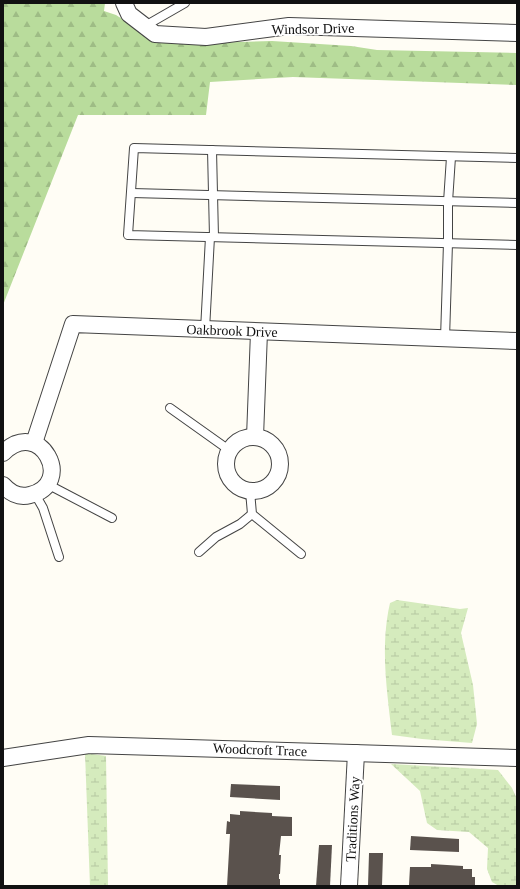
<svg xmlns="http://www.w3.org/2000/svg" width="520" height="889" viewBox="0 0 520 889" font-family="Georgia,serif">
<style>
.forest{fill:url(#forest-firs)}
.wetland{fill:url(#wetland-marsh)}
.building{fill:#5a524d}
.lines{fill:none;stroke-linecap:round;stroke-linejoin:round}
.service-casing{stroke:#444;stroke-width:10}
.minor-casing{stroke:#444;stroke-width:18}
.service{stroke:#fff;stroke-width:8}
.minor{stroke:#fff;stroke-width:16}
.labels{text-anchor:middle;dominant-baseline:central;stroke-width:4;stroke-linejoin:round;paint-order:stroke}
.street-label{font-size:14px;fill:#111;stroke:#fff}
</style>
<defs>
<pattern id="forest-firs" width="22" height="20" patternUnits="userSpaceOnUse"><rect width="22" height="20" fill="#b9dc9c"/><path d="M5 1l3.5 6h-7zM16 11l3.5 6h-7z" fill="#9ebc85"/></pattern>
<pattern id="wetland-marsh" width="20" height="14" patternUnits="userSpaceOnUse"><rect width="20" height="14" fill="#d5ebbd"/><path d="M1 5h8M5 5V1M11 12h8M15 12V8" fill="none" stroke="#b6c8a1"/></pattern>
</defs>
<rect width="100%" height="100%" fill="#fffdf5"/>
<!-- forest -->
<polygon class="forest" points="3,3 105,3 104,11 116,15 144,33 174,44 272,41 351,46 377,50 517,53 517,85 293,77 210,82 206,115 78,115 3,305"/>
<!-- wetland -->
<g class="wetland">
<path d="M397,600L460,609L468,608L461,633L473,685L477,724L472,743L422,739L392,735C387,691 380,646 390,603Z"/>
<polygon points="85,753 106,756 108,886 90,886"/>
<polygon points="391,764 498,770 512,788 517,799 517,886 499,886 492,882 487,869 488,848 469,832 437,830 427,823 420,791"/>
</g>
<!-- building -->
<g class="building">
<polygon points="231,784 280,786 280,800 230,797"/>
<polygon points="240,811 272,813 272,816 292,817 292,836 281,836 279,855 281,855 280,874 279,874 279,879 280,879 280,886 227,886 230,834 226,834 227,821 230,822 230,814 240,815"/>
<polygon points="411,836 459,839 459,852 410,850"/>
<polygon points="319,845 332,845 330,886 316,886"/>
<polygon points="369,853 383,853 382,886 368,886"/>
<polygon points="431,864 463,866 463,869 472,869 472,877 475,877 475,886 409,885 410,867 431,867"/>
</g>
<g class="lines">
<defs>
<g id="service">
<polyline points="145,26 185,3"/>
<polyline points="212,150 214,237"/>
<polyline points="517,158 134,148 128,235 517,245"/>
<polyline points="132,193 517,203"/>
<polyline points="205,330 210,237"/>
<polyline points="445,339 448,243 448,202 451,157"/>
<polyline points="170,408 229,450"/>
<polyline points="47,484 112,518"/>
<polyline points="250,491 252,514 301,554"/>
<polyline points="35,494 43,508 59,557"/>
<polyline points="199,552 216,537 240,524 252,514"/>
</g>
<g id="minor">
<polyline points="124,3 129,14 155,34 206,37 289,26 517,33"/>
<circle cx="253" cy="464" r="27"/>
<polyline points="255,437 259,332"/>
<polyline points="34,443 73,324 517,341"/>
<path d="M3,453C40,416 76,484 30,495C19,498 10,493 3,485"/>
<polyline points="3,758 89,745 517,758"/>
<polyline points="349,886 356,753"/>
</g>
</defs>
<!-- service casing -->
<use href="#service" class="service-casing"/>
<!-- minor casing -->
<use href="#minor" class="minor-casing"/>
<!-- service -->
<use href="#service" class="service"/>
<!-- minor -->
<use href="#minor" class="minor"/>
</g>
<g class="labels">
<!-- street labels -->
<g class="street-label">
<text transform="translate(313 29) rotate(-1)">Windsor Drive</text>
<text transform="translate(232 331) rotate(2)">Oakbrook Drive</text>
<text transform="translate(260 750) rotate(2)">Woodcroft Trace</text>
<text transform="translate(353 819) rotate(-87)">Traditions Way</text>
</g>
</g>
<!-- border -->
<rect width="520" height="889" fill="none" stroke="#111111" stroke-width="8"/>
</svg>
